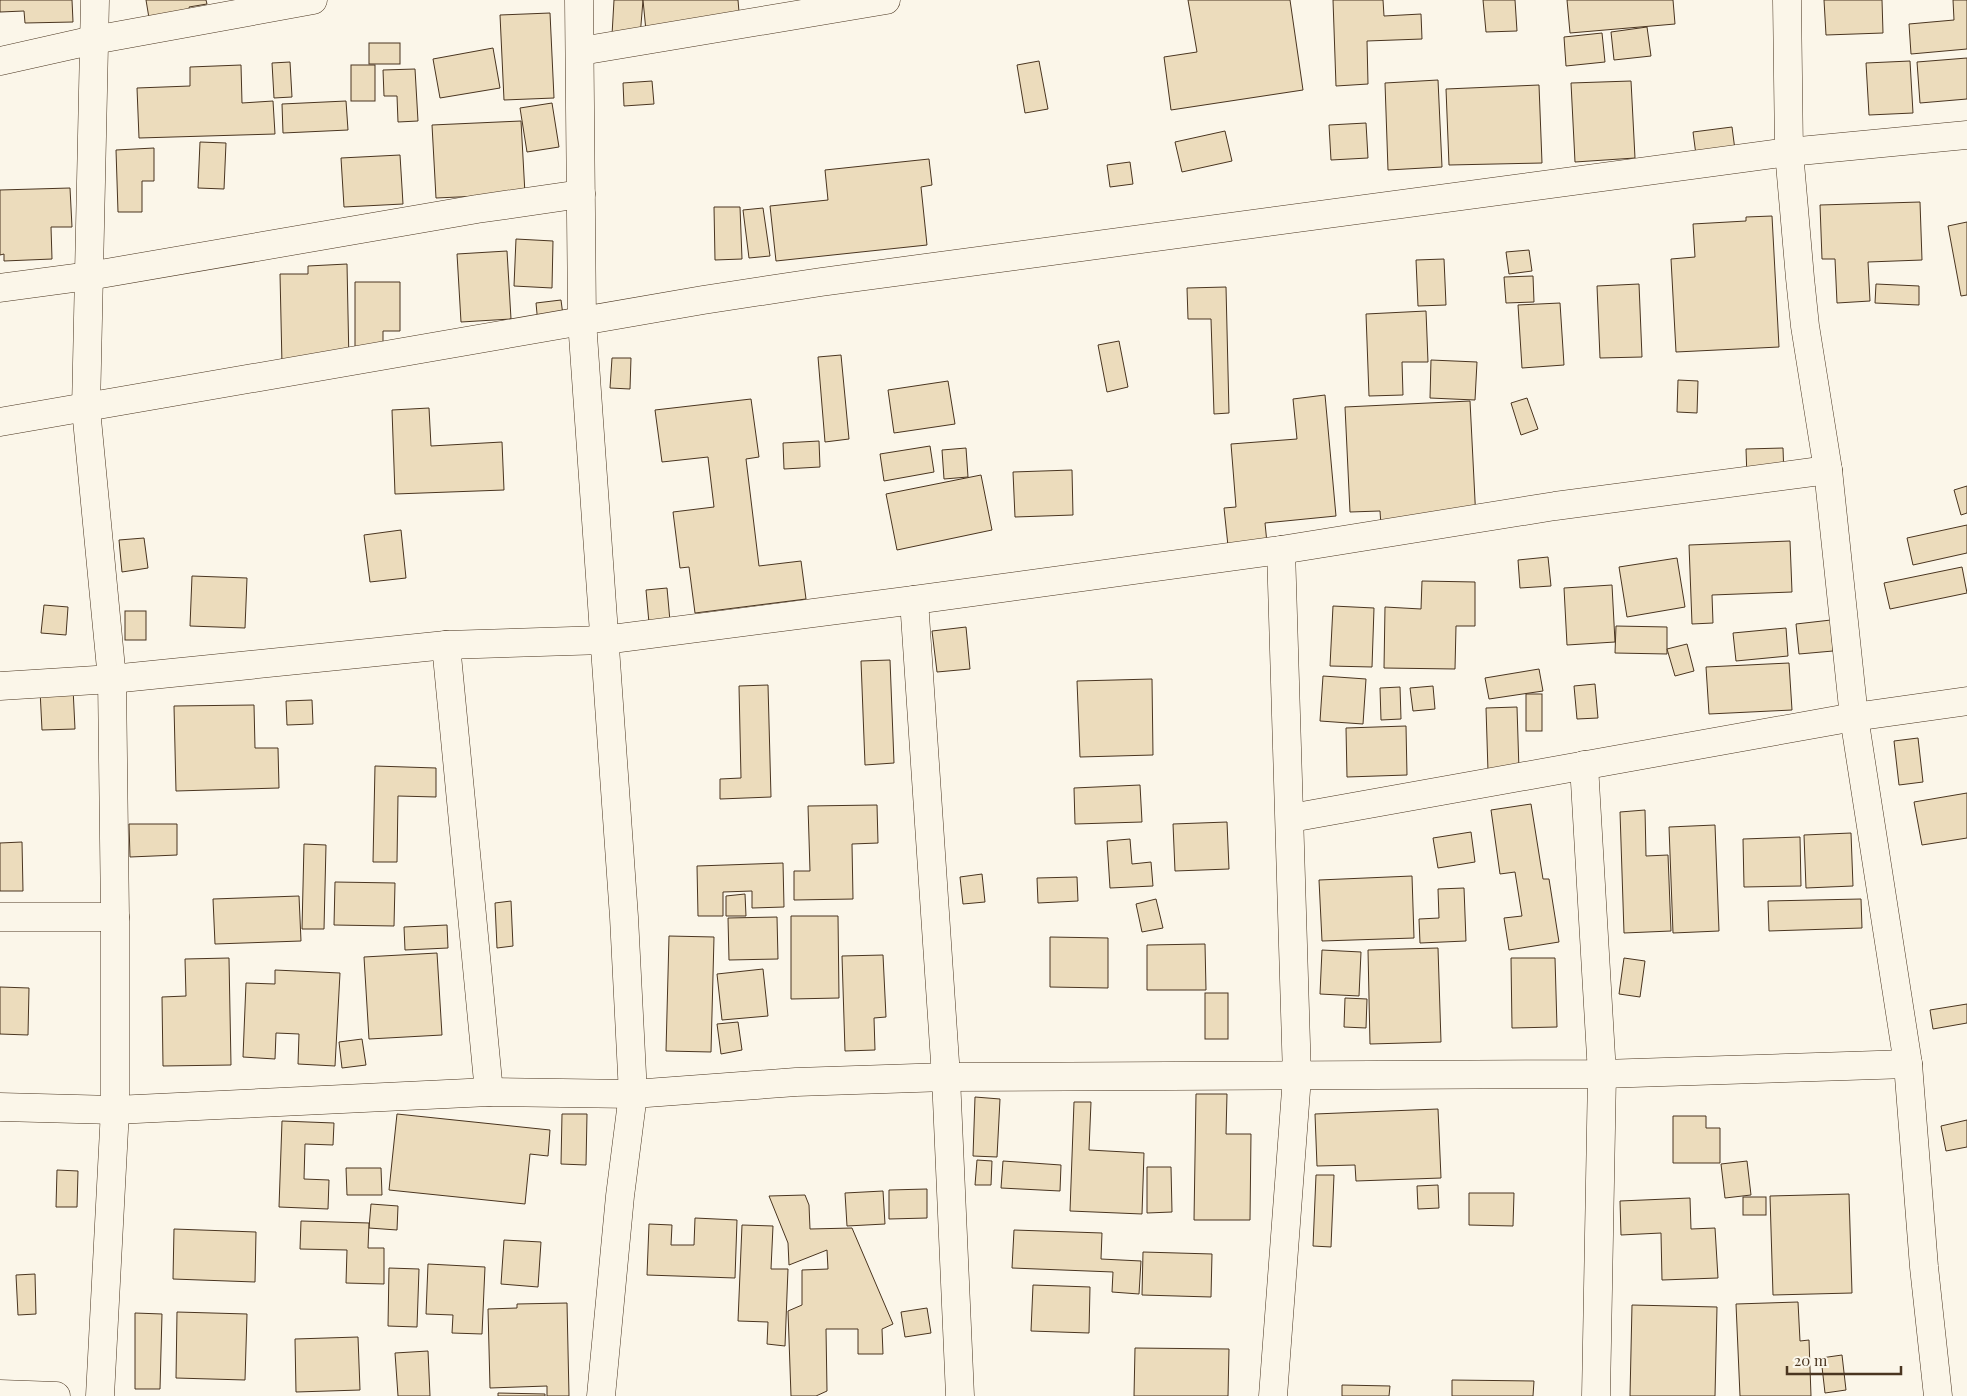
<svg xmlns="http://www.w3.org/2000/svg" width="1967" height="1396" viewBox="0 0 1967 1396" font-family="'Playfair Display',serif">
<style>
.building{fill:#ecdcbc;stroke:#4a3520}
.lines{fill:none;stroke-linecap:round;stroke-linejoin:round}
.minor-casing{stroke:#4a3520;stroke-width:29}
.minor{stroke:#fbf6e9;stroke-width:28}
</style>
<rect width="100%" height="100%" fill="#fbf6e9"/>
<!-- building -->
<g class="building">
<polygon points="0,0 72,0 73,22 25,23 24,11 0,12"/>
<polygon points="146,0 206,0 207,4 189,7 190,11 149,18"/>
<polygon points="614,0 643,0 640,37 612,35"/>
<polygon points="643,0 738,0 740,24 646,31"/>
<polygon points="1188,0 1290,0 1303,90 1171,110 1164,57 1197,52"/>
<polygon points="1333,0 1383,0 1384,16 1421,14 1422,39 1367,41 1368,84 1336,86"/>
<polygon points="1483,0 1515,0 1517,31 1486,32"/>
<polygon points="1567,0 1673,0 1675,24 1570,33"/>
<polygon points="1824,0 1882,0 1883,33 1826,35"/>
<polygon points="1953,0 1967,0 1967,49 1911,54 1909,24 1954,20"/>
<polygon points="550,13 554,98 504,100 500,15"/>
<polygon points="1647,27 1651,56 1614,60 1611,32"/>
<polygon points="1602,33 1605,62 1566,66 1564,37"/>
<rect x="369" y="43" width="31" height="21"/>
<polygon points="493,48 500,88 440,98 433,59"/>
<polygon points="1967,58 1967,99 1920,103 1917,62"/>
<polygon points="1039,61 1048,109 1025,113 1017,65"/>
<polygon points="1910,61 1913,113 1869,115 1866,63"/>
<polygon points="290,62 292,97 274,98 272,63"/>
<polygon points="241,65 242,103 273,101 275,134 139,138 137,88 190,86 190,67"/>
<rect x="351" y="65" width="24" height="36"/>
<polygon points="415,69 418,121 398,122 397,96 384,96 383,70"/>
<polygon points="1438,80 1442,167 1388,170 1385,83"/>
<polygon points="652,81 654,104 624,106 623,83"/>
<polygon points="1631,81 1635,158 1575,162 1571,83"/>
<polygon points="1539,85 1542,163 1449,165 1446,89"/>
<polygon points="346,101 348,130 283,133 282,104"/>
<polygon points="552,103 559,147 527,152 520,108"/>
<polygon points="521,121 525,194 436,198 432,125"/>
<polygon points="1366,123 1368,158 1331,160 1329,125"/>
<polygon points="1732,127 1735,150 1696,155 1693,132"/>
<polygon points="1225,131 1232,161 1182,172 1175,142"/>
<polygon points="200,142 226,143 224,189 198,188"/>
<polygon points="154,148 154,181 142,181 142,212 118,212 116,150"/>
<polygon points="400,155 403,204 344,207 341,158"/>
<polygon points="929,159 932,185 921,187 927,245 776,261 770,206 828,200 825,170"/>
<polygon points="1130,162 1133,184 1110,187 1107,165"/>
<polygon points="70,188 72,227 51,227 52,259 4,261 4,254 0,255 0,190"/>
<polygon points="1920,202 1922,260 1868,262 1870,301 1837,303 1835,259 1822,259 1820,205"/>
<polygon points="714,207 740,207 742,259 715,260"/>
<polygon points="763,208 770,256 749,258 743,210"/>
<polygon points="1772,216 1779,347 1676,352 1671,259 1695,257 1693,224 1746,221 1746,217"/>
<polygon points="1967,222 1967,295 1961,296 1948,226"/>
<polygon points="516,239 553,241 552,288 514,286"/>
<polygon points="1529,250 1532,271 1509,274 1506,252"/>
<polygon points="507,251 511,319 461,322 457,254"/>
<polygon points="1444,259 1446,305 1418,306 1416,260"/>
<polygon points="347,264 349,363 282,365 280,274 308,274 308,266"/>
<polygon points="1533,276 1534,302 1506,303 1504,277"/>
<polygon points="355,282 400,282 400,331 383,331 383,358 355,358"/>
<polygon points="1639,284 1642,357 1600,358 1597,286"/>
<polygon points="1876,284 1919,286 1919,305 1875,303"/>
<polygon points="1226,287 1229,413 1214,414 1211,319 1188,319 1187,288"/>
<polygon points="561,300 565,331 539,335 536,303"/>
<polygon points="1560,303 1564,365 1522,368 1518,305"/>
<polygon points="1426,311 1428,362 1402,362 1403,395 1369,396 1366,314"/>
<polygon points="1119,341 1128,387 1107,392 1098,345"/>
<polygon points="841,355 849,439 825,442 818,357"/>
<polygon points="612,358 631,358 630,389 610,388"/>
<polygon points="1431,360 1477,362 1475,400 1430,398"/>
<polygon points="1678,380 1698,381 1697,413 1677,412"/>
<polygon points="948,381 955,424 894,433 888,390"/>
<polygon points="1325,395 1336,516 1265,523 1267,543 1228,546 1224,508 1236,507 1231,444 1297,439 1293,399"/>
<polygon points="1527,398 1538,429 1521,435 1511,403"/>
<polygon points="751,399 759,457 746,459 759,566 801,561 806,599 695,613 689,567 680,568 673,512 714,507 708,457 662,462 655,410"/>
<polygon points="1470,401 1476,520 1381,526 1380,511 1350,512 1345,407"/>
<polygon points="429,408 431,446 502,442 504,490 395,494 392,410"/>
<polygon points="819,441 820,467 784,469 783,443"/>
<polygon points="930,446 934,472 884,481 880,454"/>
<polygon points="966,448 968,477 944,479 942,450"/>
<polygon points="1783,448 1784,476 1747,478 1746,449"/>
<polygon points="1072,470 1073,515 1015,517 1013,472"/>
<polygon points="981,475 992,530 897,550 886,494"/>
<polygon points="1967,486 1967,513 1961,515 1954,490"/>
<polygon points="1967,525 1967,553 1913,565 1907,538"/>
<polygon points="401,530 406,578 370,582 364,535"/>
<polygon points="144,538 148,568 122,572 119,540"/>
<polygon points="1790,541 1792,592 1712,595 1713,623 1692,624 1689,545"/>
<polygon points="1548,557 1551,586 1520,588 1518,560"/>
<polygon points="1677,558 1685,607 1627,617 1619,567"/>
<polygon points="1962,567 1967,593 1890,609 1884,583"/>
<polygon points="192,576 247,578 245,628 190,626"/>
<polygon points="1422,581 1475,582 1475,626 1456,626 1455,669 1384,668 1385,607 1421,609"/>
<polygon points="1612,585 1615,642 1567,645 1564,588"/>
<polygon points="667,588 671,632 650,634 646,590"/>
<polygon points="44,605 68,607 66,635 41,633"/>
<polygon points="1333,606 1374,608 1372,667 1330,666"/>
<rect x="125" y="611" width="21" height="29"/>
<polygon points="1831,620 1833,651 1799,654 1796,624"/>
<polygon points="1616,626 1667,627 1667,654 1615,653"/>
<polygon points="966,627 970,669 937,672 932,631"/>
<polygon points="1786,628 1788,656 1736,661 1733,633"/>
<polygon points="1687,644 1694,671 1675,676 1667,649"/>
<polygon points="890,660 894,763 865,765 861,661"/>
<polygon points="1789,663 1792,710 1709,714 1706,667"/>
<polygon points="1539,669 1543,691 1489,699 1485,678"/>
<polygon points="1323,676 1366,679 1363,724 1320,721"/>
<polygon points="1152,679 1153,755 1080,757 1077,681"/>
<polygon points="1595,684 1598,718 1577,719 1574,686"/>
<polygon points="768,685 771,797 720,799 720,779 741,778 739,686"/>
<polygon points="1433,686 1435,709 1413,711 1410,688"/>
<polygon points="1400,687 1401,719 1381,720 1380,688"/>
<polygon points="73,688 75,729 42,730 40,690"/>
<rect x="1526" y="694" width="16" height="37"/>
<polygon points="312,700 313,724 287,725 286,701"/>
<polygon points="254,705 255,748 278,748 279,788 176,791 174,706"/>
<polygon points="1517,707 1519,770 1488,771 1486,708"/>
<polygon points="1406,726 1407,775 1347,777 1346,728"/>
<polygon points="1918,738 1923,782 1899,785 1894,741"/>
<polygon points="375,766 436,768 436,797 398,796 397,862 373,862"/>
<polygon points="1140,785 1142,822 1075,824 1074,788"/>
<polygon points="1967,793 1967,838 1922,845 1914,802"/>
<polygon points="1531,804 1543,879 1549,879 1559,942 1509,950 1504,918 1522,916 1515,872 1500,874 1491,810"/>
<polygon points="877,805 878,843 852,844 853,899 794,900 794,871 810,871 808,806"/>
<polygon points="1645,810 1646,856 1668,855 1671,931 1624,933 1620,812"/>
<polygon points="1227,822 1229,869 1175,871 1173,824"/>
<polygon points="129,824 177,824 177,855 130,857"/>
<polygon points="1715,825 1719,931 1673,933 1669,827"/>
<polygon points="1471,832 1475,862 1438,868 1433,838"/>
<polygon points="1851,833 1853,886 1806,888 1804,835"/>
<polygon points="1800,837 1801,886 1744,887 1743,839"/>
<polygon points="1130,839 1132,864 1151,862 1153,886 1110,888 1107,841"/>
<polygon points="22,842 23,891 0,891 0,843"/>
<polygon points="304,844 326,845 324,929 302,929"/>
<polygon points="783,863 784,907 752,908 752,891 723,892 723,916 698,916 697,866"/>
<polygon points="982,874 985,902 963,904 960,877"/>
<polygon points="1412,876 1414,938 1322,941 1319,880"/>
<polygon points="1077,877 1078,901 1038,903 1037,878"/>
<polygon points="335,882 395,883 394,926 334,925"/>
<polygon points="1464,888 1466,941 1420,943 1419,919 1439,918 1438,889"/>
<polygon points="745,894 746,916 726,916 726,896"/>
<polygon points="299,896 301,941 215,944 213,899"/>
<polygon points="1156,899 1163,928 1142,932 1136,904"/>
<polygon points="1861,899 1862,928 1769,931 1768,901"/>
<polygon points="511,901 513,946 497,948 495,903"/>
<polygon points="791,916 838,916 839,998 791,999"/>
<polygon points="777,917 778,959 729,960 728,918"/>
<polygon points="447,925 448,948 405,950 404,927"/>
<polygon points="669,936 714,937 711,1052 666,1051"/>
<polygon points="1050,937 1108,938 1108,988 1050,987"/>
<polygon points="1205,944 1206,990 1147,990 1147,945"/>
<polygon points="1438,948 1441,1042 1370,1044 1368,950"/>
<polygon points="1322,950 1361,952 1359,996 1320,994"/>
<polygon points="437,953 442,1035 369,1039 364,957"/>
<polygon points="883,955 886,1017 874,1018 875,1050 845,1051 842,956"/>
<polygon points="229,958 231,1065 163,1066 162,997 186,996 185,959"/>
<polygon points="1511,958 1555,958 1557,1027 1512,1028"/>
<polygon points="1624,958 1645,961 1640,997 1619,994"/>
<polygon points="763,969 768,1016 722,1020 717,974"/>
<polygon points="275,970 340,973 335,1066 298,1064 299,1034 276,1033 275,1059 243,1057 246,983 275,984"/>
<polygon points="0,987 29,988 28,1035 0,1034"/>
<rect x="1205" y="993" width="23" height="46"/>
<polygon points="1345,998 1367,999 1366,1028 1344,1027"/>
<polygon points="1967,1004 1967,1023 1933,1029 1930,1010"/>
<polygon points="738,1022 742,1050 721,1054 717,1024"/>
<polygon points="362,1039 366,1065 342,1068 339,1042"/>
<polygon points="1196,1094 1227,1094 1226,1134 1251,1134 1250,1220 1194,1220"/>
<polygon points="975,1097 1000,1099 997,1157 973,1156"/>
<polygon points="1074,1102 1091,1102 1089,1150 1144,1153 1142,1214 1070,1211"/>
<polygon points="1438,1109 1441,1178 1356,1181 1355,1165 1317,1166 1315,1114"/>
<polygon points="397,1114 550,1130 548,1156 530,1154 525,1204 389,1190"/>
<polygon points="562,1114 587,1114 586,1165 561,1164"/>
<polygon points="1673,1116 1706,1116 1706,1128 1720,1128 1720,1163 1673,1163"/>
<polygon points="1967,1120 1967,1147 1946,1151 1941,1126"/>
<polygon points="282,1121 334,1123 333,1145 305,1144 304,1179 329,1180 328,1209 279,1207"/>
<polygon points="977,1160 992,1161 991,1185 975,1185"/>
<polygon points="1003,1161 1061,1165 1060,1191 1001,1188"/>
<polygon points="1747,1161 1751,1195 1725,1198 1721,1164"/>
<polygon points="1147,1167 1171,1167 1172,1212 1147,1213"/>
<polygon points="346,1168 381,1168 382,1195 347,1195"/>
<polygon points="57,1170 78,1171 77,1207 56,1207"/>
<polygon points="1316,1175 1334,1175 1331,1247 1313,1246"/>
<polygon points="1438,1185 1439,1208 1418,1209 1417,1186"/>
<polygon points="927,1189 927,1218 889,1219 889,1190"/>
<polygon points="883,1191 885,1224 847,1226 845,1193"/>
<polygon points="1469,1193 1514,1193 1513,1226 1469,1225"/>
<polygon points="1849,1194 1852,1293 1773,1295 1770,1196"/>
<polygon points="805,1195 809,1205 810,1229 852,1228 893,1324 882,1329 883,1354 858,1354 858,1329 826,1329 827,1391 816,1396 791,1396 788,1311 802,1305 802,1270 828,1269 827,1250 789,1265 788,1243 769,1196"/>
<rect x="1743" y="1197" width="23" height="18"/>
<polygon points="1690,1198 1691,1229 1715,1228 1718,1278 1662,1280 1661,1233 1621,1235 1620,1201"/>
<polygon points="371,1204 398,1206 397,1230 369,1228"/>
<polygon points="695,1218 737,1220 735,1278 647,1275 649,1224 672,1225 671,1245 694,1245"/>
<polygon points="301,1221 369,1223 368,1248 384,1248 384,1284 346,1283 347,1250 300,1249"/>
<polygon points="742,1225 773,1226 771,1269 788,1269 785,1346 767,1344 768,1322 738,1321"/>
<polygon points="174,1229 256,1232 255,1282 173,1279"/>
<polygon points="1014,1230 1102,1233 1101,1259 1141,1261 1139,1294 1112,1292 1113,1272 1012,1268"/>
<polygon points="504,1240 541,1242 538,1287 501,1284"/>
<polygon points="1143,1252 1212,1254 1211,1297 1142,1295"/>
<polygon points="428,1264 485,1267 482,1334 452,1333 453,1315 426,1314"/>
<polygon points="389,1268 419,1269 417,1327 388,1326"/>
<polygon points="35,1274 36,1314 18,1315 16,1275"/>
<polygon points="1033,1285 1090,1287 1089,1333 1031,1331"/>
<polygon points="1798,1302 1800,1341 1809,1340 1811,1396 1740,1396 1736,1304"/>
<polygon points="567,1303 569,1396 547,1396 547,1386 490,1388 488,1309 517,1308 517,1304"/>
<polygon points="1632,1305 1717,1307 1715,1396 1630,1396"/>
<polygon points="927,1308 931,1333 905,1337 901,1312"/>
<polygon points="177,1312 247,1314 245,1380 176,1378"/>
<polygon points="135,1313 162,1314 160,1389 135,1389"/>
<polygon points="358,1337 360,1390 296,1392 295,1339"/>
<polygon points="1135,1348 1229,1349 1228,1396 1134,1396"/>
<polygon points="428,1351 430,1396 398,1396 395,1353"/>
<polygon points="1842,1355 1846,1390 1825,1393 1821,1358"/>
<polygon points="1452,1380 1534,1381 1533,1396 1452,1396"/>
<polygon points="1342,1385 1390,1386 1389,1396 1342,1396"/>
<polygon points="498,1393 545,1394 545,1396 498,1396"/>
</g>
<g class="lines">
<defs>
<g id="minor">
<polyline points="95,0 86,409 112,679 115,917 115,1110 100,1396"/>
<polyline points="579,0 582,321 624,917 633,1094 620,1196 601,1396"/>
<polyline points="1787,0 1789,152 1800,278 1805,326 1828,470 1854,717 1908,1064 1924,1267 1938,1396"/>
<polyline points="581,51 886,0"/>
<polyline points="0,61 94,40 313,0"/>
<polyline points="0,288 89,276 477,209 581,194"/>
<polyline points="0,422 703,300 821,282 1789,152 1967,135"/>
<polyline points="914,600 946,1077 960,1396"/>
<polyline points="446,645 489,1092"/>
<polyline points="0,686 112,679 446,645 604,640 914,600 1281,550 1555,506 1828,470"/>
<polyline points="1584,765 1602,1074 1596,1396"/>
<polyline points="1291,818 1854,717 1967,701"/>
<polyline points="0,917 115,917"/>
<polyline points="0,1107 115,1110 489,1092 633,1094 796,1082 946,1077 1602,1074 1908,1064"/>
<polyline points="0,1394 56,1396"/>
<polyline points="1273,1396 1297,1077 1281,550"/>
</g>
</defs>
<!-- minor casing -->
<use href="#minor" class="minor-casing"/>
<!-- minor -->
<use href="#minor" class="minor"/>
</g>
<!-- scale -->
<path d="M1787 1366v8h114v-8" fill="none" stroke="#4a3520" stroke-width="2.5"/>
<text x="1794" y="1366" font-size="15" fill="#4a3520" stroke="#fbf6e9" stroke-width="4" paint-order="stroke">20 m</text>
</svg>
